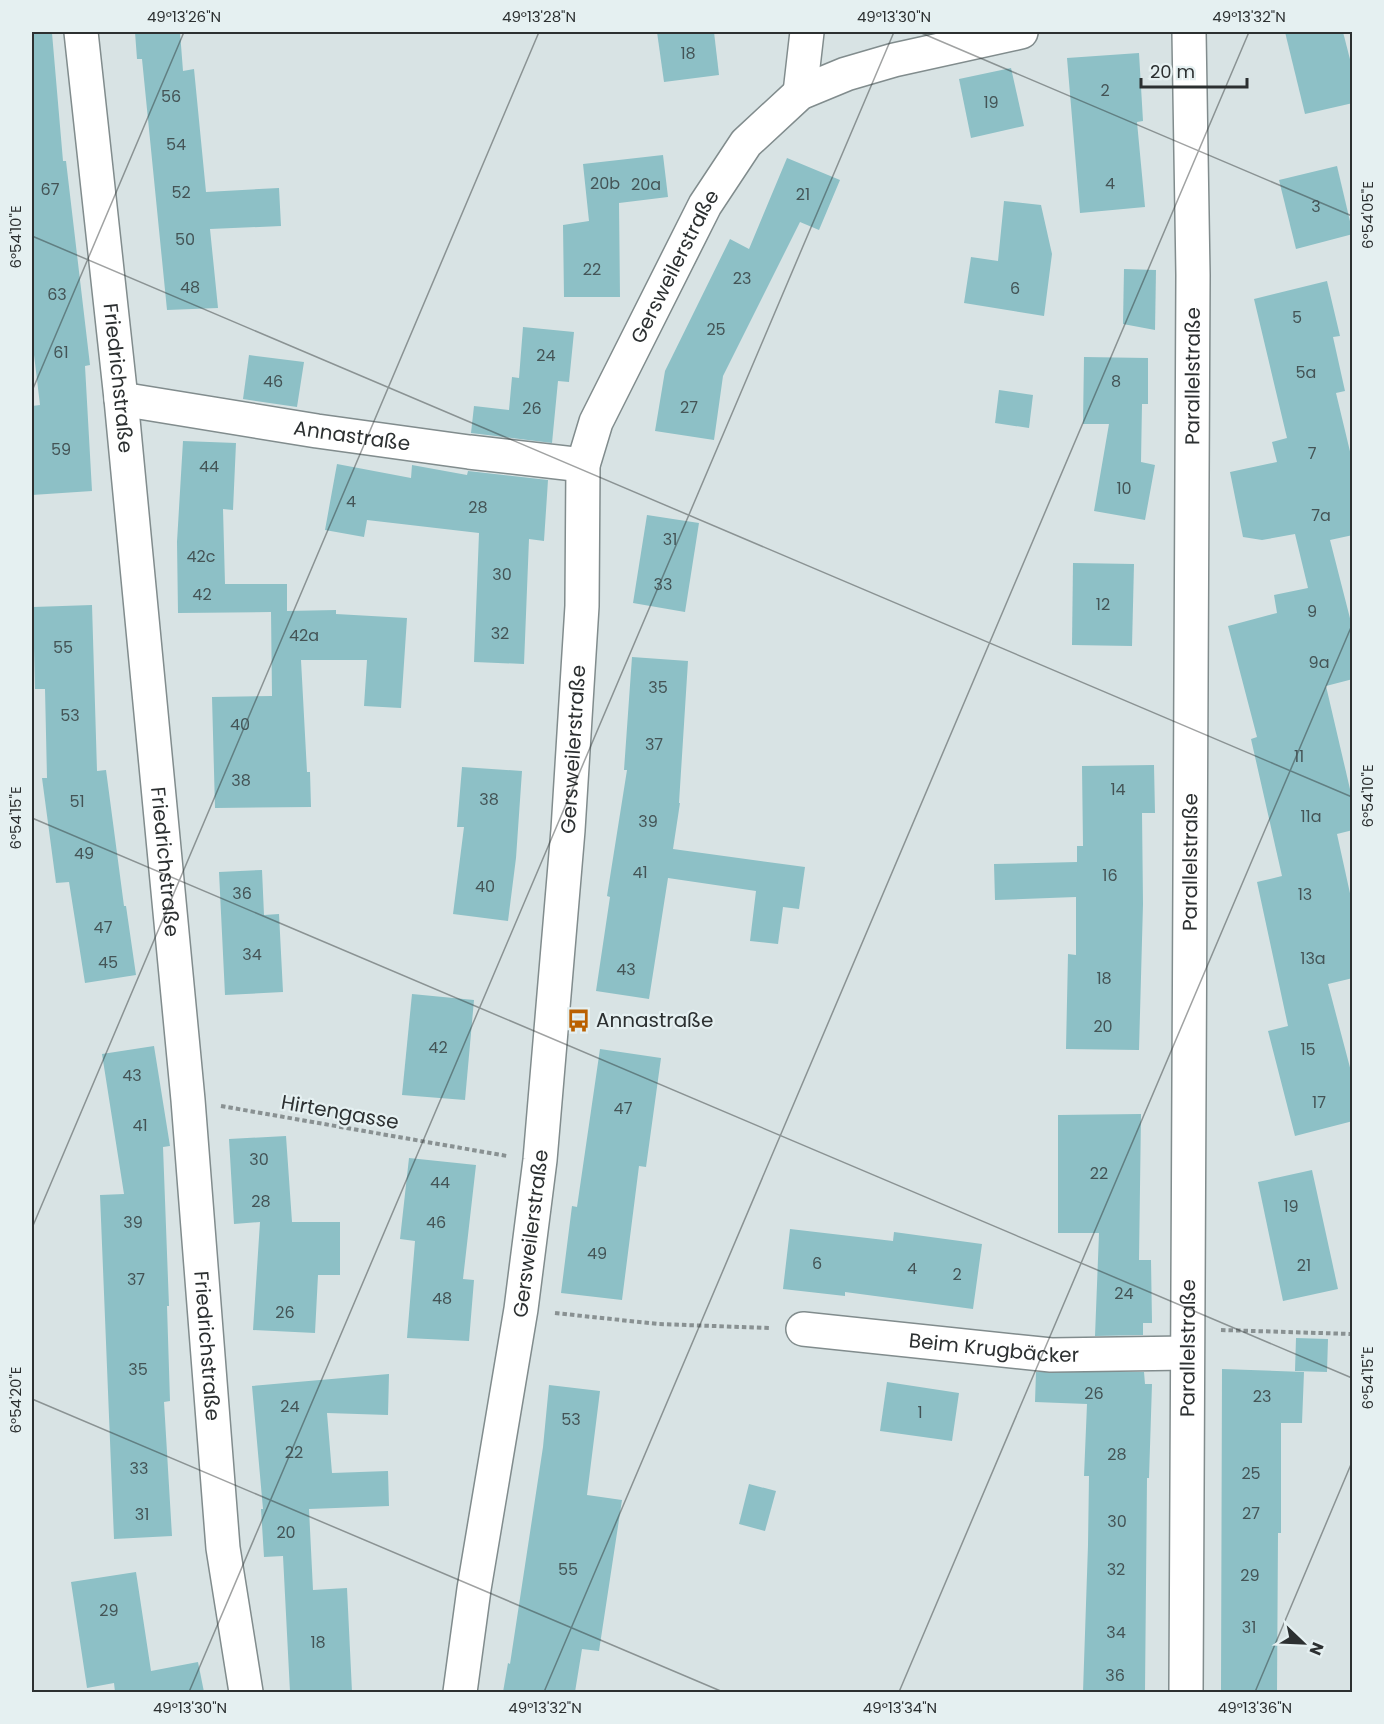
<svg xmlns="http://www.w3.org/2000/svg" width="1384" height="1724" viewBox="0 0 1384 1724" font-family="Poppins,sans-serif">
<style>
.building{fill:#8dc0c6}
.lines{fill:none;stroke-linecap:round;stroke-linejoin:round}
.minor-casing{stroke:#818c8d;stroke-width:36}
.tertiary-casing{stroke:#818c8d;stroke-width:36}
.path{stroke:#899192;stroke-width:4;stroke-dasharray:4.5 3;stroke-linecap:butt}
.minor{stroke:#fff;stroke-width:33}
.tertiary{stroke:#fff;stroke-width:33}
.ticks{fill:none;stroke:#2c3031;stroke-width:1.5;stroke-opacity:0.45}
.labels{text-anchor:middle;dominant-baseline:central;stroke-width:4.5;stroke-linejoin:round;paint-order:stroke}
.number-label{font-size:16px;fill:#445456}
.street-label{font-size:20px;fill:#2c3031;stroke:#e5f0f1}
.poi-label{font-size:20px;fill:#2c3031;stroke:#e5f0f1;text-anchor:start}
.neatline{fill:none;stroke:#2c3031;stroke-width:2}
.ticks-label{font-size:15px;text-anchor:middle;fill:#2c3031}
</style>
<rect width="100%" height="100%" fill="#d8e3e4"/>
<!-- building -->
<g class="building">
<polygon points="135,32 180,32 183,71 194,69 206,192 279,188 281,226 210,229 218,308 167,310 142,59 137,59"/>
<polygon points="657,32 714,32 719,75 664,82"/>
<polygon points="1285,32 1343,32 1353,71 1353,103 1305,114"/>
<polygon points="52,33 63,161 66,161 90,365 85,366 92,491 32,495 32,406 40,405 32,338 32,34"/>
<polygon points="1139,53 1143,121 1137,122 1145,207 1080,213 1067,58"/>
<polygon points="1011,68 1024,126 971,138 959,79"/>
<polygon points="663,155 668,197 619,203 620,297 564,297 563,225 589,221 583,164"/>
<polygon points="787,158 840,180 819,230 800,222 723,376 714,440 655,431 665,371 730,239 749,249"/>
<polygon points="1337,166 1353,234 1296,249 1279,180"/>
<polygon points="1004,201 1041,205 1052,254 1044,316 964,303 971,257 998,261"/>
<polygon points="1124,269 1156,270 1155,330 1123,324"/>
<polygon points="1327,281 1340,336 1333,337 1345,391 1336,393 1353,464 1353,535 1330,540 1353,630 1353,679 1326,686 1353,802 1353,830 1337,834 1353,907 1353,978 1328,984 1353,1079 1353,1121 1295,1136 1268,1031 1288,1026 1257,882 1282,876 1251,739 1257,737 1228,626 1277,613 1274,595 1308,588 1295,534 1262,540 1243,537 1230,472 1277,462 1272,442 1287,438 1254,299"/>
<polygon points="523,327 574,332 569,382 558,381 552,443 471,433 474,406 509,410 512,377 519,378"/>
<polygon points="249,355 304,362 297,407 243,399"/>
<polygon points="1084,357 1148,358 1148,404 1142,404 1141,462 1155,465 1145,520 1094,511 1109,424 1083,424"/>
<polygon points="999,390 1033,395 1029,428 995,423"/>
<polygon points="183,441 236,443 233,510 223,509 225,584 287,584 287,611 336,610 336,614 407,618 401,708 364,706 367,660 301,660 307,772 310,772 311,807 215,808 212,697 272,696 271,612 178,613 177,542"/>
<polygon points="337,464 411,478 412,465 467,475 468,471 548,480 544,541 529,539 524,664 474,662 479,533 367,520 364,537 325,530"/>
<polygon points="647,515 699,523 685,612 633,603"/>
<polygon points="1073,563 1134,564 1132,646 1072,645"/>
<polygon points="92,605 97,771 106,770 124,906 126,906 136,975 85,983 69,882 56,883 42,778 47,778 45,689 35,689 33,607"/>
<polygon points="632,657 688,661 679,803 680,803 673,849 805,867 799,909 783,907 778,944 750,941 756,891 668,878 649,999 596,991 610,897 607,896 627,770 624,770"/>
<polygon points="1154,765 1155,813 1142,813 1143,904 1139,1050 1066,1049 1068,954 1076,955 1076,897 995,900 994,864 1077,862 1077,846 1083,846 1082,766"/>
<polygon points="462,767 522,771 516,858 508,921 453,914 464,827 457,827"/>
<polygon points="262,870 264,915 279,914 283,992 225,995 219,872"/>
<polygon points="412,994 474,1000 465,1100 402,1095"/>
<polygon points="154,1046 170,1146 163,1147 169,1306 167,1306 170,1401 164,1402 172,1536 114,1539 100,1195 124,1194 102,1054"/>
<polygon points="600,1049 661,1058 646,1167 639,1166 622,1300 561,1293 572,1206 577,1207"/>
<polygon points="1141,1114 1139,1260 1151,1260 1152,1323 1143,1323 1143,1335 1095,1336 1099,1233 1058,1233 1058,1115"/>
<polygon points="286,1136 292,1222 340,1222 340,1275 318,1275 315,1333 253,1330 260,1222 234,1224 229,1139"/>
<polygon points="409,1158 476,1165 463,1279 474,1280 469,1341 407,1338 415,1241 400,1239"/>
<polygon points="1312,1170 1338,1289 1283,1301 1258,1182"/>
<polygon points="790,1229 893,1241 894,1232 982,1244 973,1309 845,1292 845,1296 783,1289"/>
<polygon points="1296,1338 1328,1339 1327,1372 1295,1371"/>
<polygon points="1222,1369 1304,1372 1302,1423 1281,1423 1281,1533 1278,1533 1277,1692 1221,1692"/>
<polygon points="1036,1372 1144,1372 1145,1384 1152,1384 1149,1478 1147,1478 1145,1692 1083,1692 1088,1545 1089,1476 1084,1476 1087,1404 1035,1402"/>
<polygon points="389,1374 388,1415 327,1413 332,1473 388,1471 389,1506 309,1509 313,1590 347,1588 352,1692 290,1692 283,1556 264,1557 261,1509 263,1509 252,1386"/>
<polygon points="887,1382 959,1393 952,1441 880,1431"/>
<polygon points="549,1385 600,1391 587,1495 622,1500 599,1651 582,1649 575,1692 503,1692 508,1663 510,1664 543,1447"/>
<polygon points="749,1484 776,1491 765,1531 739,1524"/>
<polygon points="136,1572 151,1671 198,1662 204,1692 115,1692 114,1683 87,1688 71,1582"/>
</g>
<g class="lines">
<defs>
<g id="minor">
<path id="s1" d="M81,32L121,399L188,1100L223,1548L246,1692"/>
<polyline points="800,93 807,32"/>
<path id="s2" d="M121,399L317,431L469,452L583,465"/>
<path id="s3" d="M803,1329L1051,1355L1187,1353"/>
<path id="s4" d="M1186,1692L1193,275L1189,32"/>
</g>
<g id="tertiary">
<path id="s5" d="M460,1692L474,1589L521,1309L540,1160L568,830L582,606L583,465L596,422L705,205L746,143L800,93L846,74L894,60L1021,32"/>
</g>
</defs>
<!-- minor casing -->
<use href="#minor" class="minor-casing"/>
<!-- tertiary casing -->
<use href="#tertiary" class="tertiary-casing"/>
<!-- path -->
<g class="path">
<polyline points="221,1106 507,1156"/>
<polyline points="555,1313 658,1324 769,1328"/>
<polyline points="1221,1330 1352,1334"/>
</g>
<!-- minor -->
<use href="#minor" class="minor"/>
<!-- tertiary -->
<use href="#tertiary" class="tertiary"/>
</g>
<!-- ticks -->
<path class="ticks" d="M919,32L1352,216M32,236L1352,797M32,391L184,32M32,818L1352,1378M32,1228L539,32M32,1399L723,1692M189,1692L894,32M544,1692L1249,32M899,1692L1352,625M1255,1692L1352,1462"/>
<!-- icons -->
<defs>
<symbol id="bus-bare" viewBox="-9 -9 18 18"><path d="M-5-6H5V4H4V6H2V4H-2V6H-4V4H-5ZM-3.5-4V0h7V-4ZM-3.5 1.2v1.5H-2V1.2ZM2 1.2v1.5H3.5V1.2Z" fill="#ba6001" stroke="#e5f0f1" stroke-width="2.5" paint-order="stroke"/></symbol>
</defs>
<g fill-rule="evenodd">
<use href="#bus-bare" x="562" y="1004" width="33" height="33"/>
</g>
<g class="labels">
<!-- number labels -->
<g class="number-label">
<text x="688" y="53">18</text>
<text x="1105" y="90">2</text>
<text x="171" y="96">56</text>
<text x="991" y="102">19</text>
<text x="176" y="144">54</text>
<text x="605" y="183">20b</text>
<text x="1110" y="183">4</text>
<text x="646" y="184">20a</text>
<text x="50" y="189">67</text>
<text x="181" y="192">52</text>
<text x="803" y="194">21</text>
<text x="1316" y="206">3</text>
<text x="185" y="239">50</text>
<text x="592" y="269">22</text>
<text x="742" y="278">23</text>
<text x="190" y="287">48</text>
<text x="1015" y="288">6</text>
<text x="57" y="294">63</text>
<text x="1297" y="317">5</text>
<text x="716" y="329">25</text>
<text x="61" y="352">61</text>
<text x="546" y="355">24</text>
<text x="1306" y="372">5a</text>
<text x="273" y="381">46</text>
<text x="1116" y="381">8</text>
<text x="689" y="407">27</text>
<text x="532" y="408">26</text>
<text x="61" y="449">59</text>
<text x="1312" y="453">7</text>
<text x="209" y="466">44</text>
<text x="1124" y="488">10</text>
<text x="351" y="501">4</text>
<text x="478" y="507">28</text>
<text x="1321" y="515">7a</text>
<text x="670" y="539">31</text>
<text x="201" y="556">42c</text>
<text x="502" y="574">30</text>
<text x="663" y="584">33</text>
<text x="202" y="594">42</text>
<text x="1103" y="604">12</text>
<text x="1312" y="611">9</text>
<text x="500" y="633">32</text>
<text x="304" y="635">42a</text>
<text x="63" y="647">55</text>
<text x="1319" y="662">9a</text>
<text x="658" y="687">35</text>
<text x="70" y="715">53</text>
<text x="240" y="724">40</text>
<text x="654" y="744">37</text>
<text x="1299" y="756">11</text>
<text x="241" y="780">38</text>
<text x="1118" y="789">14</text>
<text x="489" y="799">38</text>
<text x="77" y="801">51</text>
<text x="1311" y="816">11a</text>
<text x="648" y="821">39</text>
<text x="84" y="853">49</text>
<text x="640" y="872">41</text>
<text x="1110" y="875">16</text>
<text x="485" y="886">40</text>
<text x="242" y="893">36</text>
<text x="1305" y="894">13</text>
<text x="103" y="927">47</text>
<text x="252" y="954">34</text>
<text x="1313" y="958">13a</text>
<text x="108" y="962">45</text>
<text x="626" y="969">43</text>
<text x="1104" y="978">18</text>
<text x="1103" y="1026">20</text>
<text x="438" y="1047">42</text>
<text x="1308" y="1049">15</text>
<text x="132" y="1075">43</text>
<text x="1319" y="1102">17</text>
<text x="623" y="1108">47</text>
<text x="140" y="1125">41</text>
<text x="259" y="1159">30</text>
<text x="1099" y="1173">22</text>
<text x="440" y="1182">44</text>
<text x="261" y="1201">28</text>
<text x="1291" y="1206">19</text>
<text x="133" y="1222">39</text>
<text x="436" y="1222">46</text>
<text x="597" y="1253">49</text>
<text x="817" y="1263">6</text>
<text x="1304" y="1265">21</text>
<text x="912" y="1268">4</text>
<text x="957" y="1274">2</text>
<text x="136" y="1279">37</text>
<text x="1124" y="1293">24</text>
<text x="442" y="1298">48</text>
<text x="285" y="1312">26</text>
<text x="138" y="1369">35</text>
<text x="1094" y="1393">26</text>
<text x="1262" y="1396">23</text>
<text x="290" y="1406">24</text>
<text x="920" y="1412">1</text>
<text x="571" y="1419">53</text>
<text x="294" y="1452">22</text>
<text x="1117" y="1454">28</text>
<text x="139" y="1468">33</text>
<text x="1251" y="1473">25</text>
<text x="1251" y="1513">27</text>
<text x="142" y="1514">31</text>
<text x="1117" y="1521">30</text>
<text x="286" y="1532">20</text>
<text x="568" y="1569">55</text>
<text x="1116" y="1569">32</text>
<text x="1250" y="1575">29</text>
<text x="109" y="1610">29</text>
<text x="1249" y="1627">31</text>
<text x="1116" y="1632">34</text>
<text x="318" y="1642">18</text>
<text x="1115" y="1675">36</text>
</g>
<!-- street labels -->
<g class="street-label">
<text stroke="none"><textPath href="#s5" startOffset="1454">Gersweilerstraße</textPath></text>
<text stroke="none"><textPath href="#s4" startOffset="1316">Parallelstraße</textPath></text>
<text stroke="none"><textPath href="#s1" startOffset="348">Friedrichstraße</textPath></text>
<text stroke="none"><textPath href="#s2" startOffset="234">Annastraße</textPath></text>
<text stroke="none"><textPath href="#s5" startOffset="950">Gersweilerstraße</textPath></text>
<text stroke="none"><textPath href="#s1" startOffset="834">Friedrichstraße</textPath></text>
<text stroke="none"><textPath href="#s4" startOffset="830">Parallelstraße</textPath></text>
<text transform="translate(340 1112) rotate(10)">Hirtengasse</text>
<text stroke="none"><textPath href="#s5" startOffset="464">Gersweilerstraße</textPath></text>
<text stroke="none"><textPath href="#s1" startOffset="1320">Friedrichstraße</textPath></text>
<text stroke="none"><textPath href="#s3" startOffset="192">Beim Krugbäcker</textPath></text>
<text stroke="none"><textPath href="#s4" startOffset="344">Parallelstraße</textPath></text>
</g>
<!-- poi labels -->
<g class="poi-label">
<text x="596" y="1020">Annastraße</text>
</g>
</g>
<!-- border -->
<rect width="1384" height="1724" fill="none" stroke="#e5f0f1" stroke-width="66"/>
<!-- north arrow -->
<g transform="translate(1303 1643) rotate(113)" stroke="#e5f0f1" stroke-width="4.5" paint-order="stroke">
<path d="M0-4.5L10 22L0 15L-10 22Z" fill="#2c3031"/>
<text y="-9" font-size="16" font-weight="bold" text-anchor="middle" fill="#2c3031">N</text>
</g>
<!-- scale -->
<path d="M1141 78v9h106v-9" fill="none" stroke="#2c3031" stroke-width="3"/>
<text x="1150" y="78" font-size="18" fill="#2c3031" stroke="#e5f0f1" stroke-width="4.5" paint-order="stroke">20 m</text>
<rect x="33" y="33" width="1318" height="1658" class="neatline"/>
<g class="ticks-label">
<text x="184" y="22">49°13'26"N</text>
<text x="539" y="22">49°13'28"N</text>
<text x="894" y="22">49°13'30"N</text>
<text x="1249" y="22">49°13'32"N</text>
<text transform="translate(1368 215) rotate(-90)" y="5">6°54'05"E</text>
<text transform="translate(16 237) rotate(-90)" y="5">6°54'10"E</text>
<text transform="translate(1368 796) rotate(-90)" y="5">6°54'10"E</text>
<text transform="translate(16 818) rotate(-90)" y="5">6°54'15"E</text>
<text transform="translate(1368 1378) rotate(-90)" y="5">6°54'15"E</text>
<text transform="translate(16 1400) rotate(-90)" y="5">6°54'20"E</text>
<text x="190" y="1713">49°13'30"N</text>
<text x="545" y="1713">49°13'32"N</text>
<text x="900" y="1713">49°13'34"N</text>
<text x="1255" y="1713">49°13'36"N</text>
</g>
</svg>
